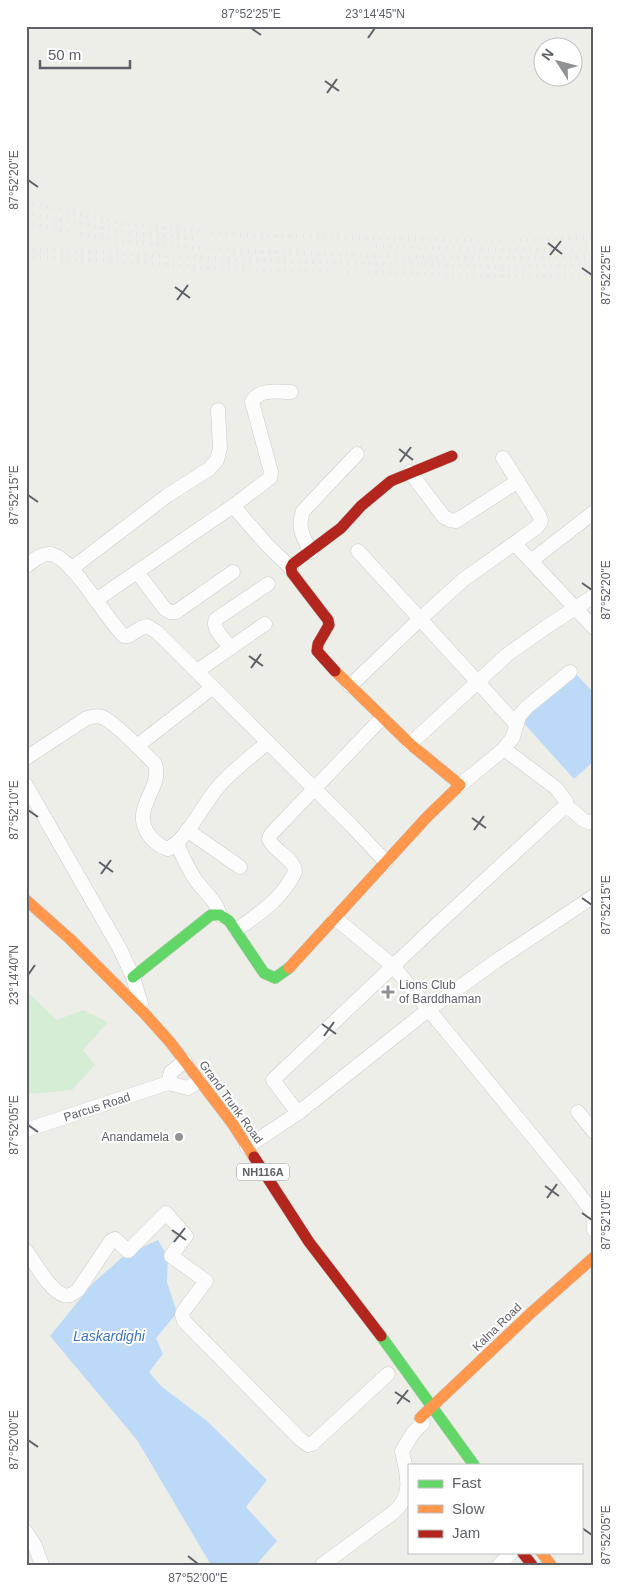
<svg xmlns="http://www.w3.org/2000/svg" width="620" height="1591" viewBox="0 0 620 1591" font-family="Arial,sans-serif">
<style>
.green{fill:#d5ecd5}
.water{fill:#bcdaf8}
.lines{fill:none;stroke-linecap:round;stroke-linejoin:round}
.street-casing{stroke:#cacbc9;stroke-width:15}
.fast-casing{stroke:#cacbcb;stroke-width:12}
.slow-casing{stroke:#cacbcb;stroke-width:12}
.jam-casing{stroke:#cacbcb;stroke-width:12}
.street{stroke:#fcfcfc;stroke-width:14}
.fast{stroke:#63d668;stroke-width:11}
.slow{stroke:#ff974d;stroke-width:11}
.jam{stroke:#b3261e;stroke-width:11}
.rail{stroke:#e4e5e4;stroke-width:4;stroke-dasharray:1 6;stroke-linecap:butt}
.ticks{fill:none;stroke:#5d6167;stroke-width:2}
.poi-dot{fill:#909294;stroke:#fff;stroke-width:2}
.labels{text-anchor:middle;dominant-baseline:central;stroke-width:4;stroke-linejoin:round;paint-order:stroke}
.shield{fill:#fff;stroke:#8e9095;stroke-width:1}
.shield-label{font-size:11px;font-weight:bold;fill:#5d6167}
.poi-label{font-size:12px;fill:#5d6167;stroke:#fff;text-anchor:start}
.street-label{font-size:12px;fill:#5d6167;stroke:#fff}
.water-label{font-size:14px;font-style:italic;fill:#3c73c5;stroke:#fff}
.neatline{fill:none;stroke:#5d6167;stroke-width:2}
.ticks-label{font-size:12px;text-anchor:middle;fill:#5d6167}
</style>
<rect width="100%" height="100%" fill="#eeeee9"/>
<!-- green -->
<polygon class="green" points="26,991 57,1020 83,1010 108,1022 83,1050 95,1065 72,1090 29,1094 26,1091"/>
<!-- water -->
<g class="water">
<polygon points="575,673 594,693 594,761 574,779 520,719"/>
<polygon points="158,1240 168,1257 167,1282 177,1313 156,1338 163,1354 149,1372 161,1386 207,1421 267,1480 246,1507 277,1541 256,1565 211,1565 137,1440 50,1336 93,1283 125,1255"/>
</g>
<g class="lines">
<defs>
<g id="street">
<polyline points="410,472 444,517 450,520 456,521 518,481"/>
<polyline points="233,506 268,546 291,568"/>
<polyline points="515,544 594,628"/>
<polyline points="358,551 516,724"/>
<path d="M311,552C303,536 297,529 303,511L357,454"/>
<polyline points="531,561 594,512"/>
<path d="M26,566C33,561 41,553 50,554C72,556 106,620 124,636H128L141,628L147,626L157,632L351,825L386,862"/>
<polyline points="71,569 168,495 209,469 217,460 220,448 218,410"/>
<polyline points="137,572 165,609 170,612 176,612 233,572"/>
<path d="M96,600L233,506L270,478L271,472L252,402C259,388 277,392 291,392"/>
<path d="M231,648C225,640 211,629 216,619L268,584"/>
<polyline points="197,671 265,624"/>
<polyline points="350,686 420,619 463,580 537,527 541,521 539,515 503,458"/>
<polyline points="410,744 508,654 549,625 594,596"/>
<polyline points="137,746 213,687"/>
<polyline points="504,749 556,788 566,801 567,808"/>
<path d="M26,758L87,718C92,717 97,715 102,717C115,722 144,753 155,764C163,788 132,807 147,832C152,841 158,845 168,849C191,835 201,806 219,786C233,770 252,756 268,742"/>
<polyline points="26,785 120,949 133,977 141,1004"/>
<polyline points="460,785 504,749 513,737 519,716 527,707 570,672"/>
<polyline points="187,830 240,867"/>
<path d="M177,843C182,856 188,868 195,879C204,892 216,900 220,915"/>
<polyline points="335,918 393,966 570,1182 593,1213 594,1230"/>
<path d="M236,930C259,914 282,899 295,872C295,858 274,852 269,839L271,834L382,718"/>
<polyline points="168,1083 171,1072 185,1061"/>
<polyline points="578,1112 594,1132"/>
<polyline points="298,1113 428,1010 496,961 594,896"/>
<polyline points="26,1130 168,1083 188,1088 199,1081"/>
<path d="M247,1147L298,1113L273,1080L429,932L562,809C577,805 577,824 594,822"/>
<path d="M26,1251C35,1262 50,1292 64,1295C70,1297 74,1293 78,1290L111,1241L115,1239L128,1251L166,1213L186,1236L171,1256L206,1281L185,1309L182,1314L184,1321L300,1439L308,1445L312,1444L388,1374"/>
<polyline points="26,1532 35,1546 42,1565"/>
<path d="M322,1565L394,1512C414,1494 407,1475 402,1451L413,1433L423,1423"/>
<polyline points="499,1565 512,1552"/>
</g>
<g id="fast">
<polyline points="133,977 211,915 220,915 229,921 264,973 275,978 289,968"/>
<polyline points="381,1336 474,1465"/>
</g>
<g id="slow">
<polyline points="26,900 70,939 144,1013 170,1042 232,1123 254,1157"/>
<polyline points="289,968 427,817 460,785 410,744 335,671"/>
<polyline points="420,1418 532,1312 594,1257"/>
<polyline points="541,1552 551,1565"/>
</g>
<g id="jam">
<polyline points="335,671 317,651 318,644 329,625 328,620 292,573 291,568 293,564 341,528 361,506 391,481 452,456"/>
<polyline points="254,1157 309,1242 381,1336"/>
<polyline points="522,1552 532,1565"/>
</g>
</defs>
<!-- street casing -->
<use href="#street" class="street-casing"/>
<!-- fast casing -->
<use href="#fast" class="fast-casing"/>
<!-- slow casing -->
<use href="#slow" class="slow-casing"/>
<!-- jam casing -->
<use href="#jam" class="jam-casing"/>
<!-- street -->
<use href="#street" class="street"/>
<!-- fast -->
<use href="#fast" class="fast"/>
<!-- slow -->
<use href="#slow" class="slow"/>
<!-- jam -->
<use href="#jam" class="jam"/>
<!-- rail -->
<g class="rail">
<polyline points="26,202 124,224 240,235 499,241 594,237"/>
<polyline points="26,213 123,232 199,239"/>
<polyline points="26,223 121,241 239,251 419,257 499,258 594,257"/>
<polyline points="376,246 499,250 594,248"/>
<polyline points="26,249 205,258 275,261 500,267 594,265"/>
<polyline points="26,257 149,263 205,268 276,270 500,276 594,275"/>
</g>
</g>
<!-- ticks -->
<path class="ticks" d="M251,28L261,35M368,38L375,28M325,81L339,91M327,93L337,79M28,180L38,187M548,243L562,254M550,255L561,241M582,268L592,275M175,287L190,298M177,300L188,285M399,449L413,460M400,462L411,447M28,495L38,502M582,583L592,590M249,656L263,666M251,668L261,654M28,810L38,817M472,818L486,828M474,830L484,816M99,862L113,872M101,874L111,860M582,898L592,905M28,975L35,965M322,1024L336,1034M324,1036L334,1022M28,1125L38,1132M545,1186L559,1196M547,1198L557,1184M582,1213L592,1220M172,1230L186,1240M174,1242L185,1228M395,1392L410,1402M397,1404L408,1390M28,1440L38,1447M582,1528L592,1535M188,1556L198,1564"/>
<!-- markers -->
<g class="poi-dot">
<path d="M385.5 984.5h5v5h5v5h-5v5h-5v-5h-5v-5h5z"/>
<circle cx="179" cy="1137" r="5"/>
</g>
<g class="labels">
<!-- shield labels -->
<rect class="shield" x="237" y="1163.5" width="52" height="17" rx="4"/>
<g class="shield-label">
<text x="263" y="1172">NH116A</text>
</g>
<!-- poi labels -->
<g class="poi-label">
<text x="399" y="985">Lions Club<tspan x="399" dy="14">of Barddhaman</tspan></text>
<text x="169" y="1137" text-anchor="end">Anandamela</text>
</g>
<!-- street labels -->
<g class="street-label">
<text transform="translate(231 1102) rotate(54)">Grand Trunk Road</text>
<text transform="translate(97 1107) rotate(-18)">Parcus Road</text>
<text transform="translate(497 1327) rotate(-44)">Kalna Road</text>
</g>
<!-- water labels -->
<g class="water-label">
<text x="109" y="1336">Laskardighi</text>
</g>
</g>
<!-- border -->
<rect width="620" height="1591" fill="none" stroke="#ffffff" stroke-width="55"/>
<!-- legend -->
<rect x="408" y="1464" width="175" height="90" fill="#ffffff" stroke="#bec0c2"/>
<rect x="418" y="1480" width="25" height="8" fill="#63d668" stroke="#bec0c2"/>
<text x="452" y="1488" font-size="15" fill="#5d6167">Fast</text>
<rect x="418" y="1505" width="25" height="8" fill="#ff974d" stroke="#bec0c2"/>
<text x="452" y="1514" font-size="15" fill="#5d6167">Slow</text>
<rect x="418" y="1530" width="25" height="8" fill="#b3261e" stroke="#bec0c2"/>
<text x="452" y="1538" font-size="15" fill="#5d6167">Jam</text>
<!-- north arrow -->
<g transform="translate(558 62) rotate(306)"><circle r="24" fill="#ffffff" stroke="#bec0c2"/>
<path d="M0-4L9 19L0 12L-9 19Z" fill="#909294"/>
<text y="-8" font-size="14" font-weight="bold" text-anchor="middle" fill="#5d6167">N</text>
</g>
<!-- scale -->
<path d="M40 60v8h90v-8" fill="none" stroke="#5d6167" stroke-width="2.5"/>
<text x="48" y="60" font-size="15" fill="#5d6167" stroke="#ffffff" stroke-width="4" paint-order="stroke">50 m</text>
<rect x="28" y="28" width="564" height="1536" class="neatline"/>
<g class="ticks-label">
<text x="251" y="18">87°52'25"E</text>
<text x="375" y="18">23°14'45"N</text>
<text transform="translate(14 180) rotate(-90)" y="4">87°52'20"E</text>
<text transform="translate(606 275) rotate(-90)" y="4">87°52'25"E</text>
<text transform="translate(14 495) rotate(-90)" y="4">87°52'15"E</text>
<text transform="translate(606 590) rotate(-90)" y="4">87°52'20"E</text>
<text transform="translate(14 810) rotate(-90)" y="4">87°52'10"E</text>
<text transform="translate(606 905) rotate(-90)" y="4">87°52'15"E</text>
<text transform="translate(14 975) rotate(-90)" y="4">23°14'40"N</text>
<text transform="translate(14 1125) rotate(-90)" y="4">87°52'05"E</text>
<text transform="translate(606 1220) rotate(-90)" y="4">87°52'10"E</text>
<text transform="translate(14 1440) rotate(-90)" y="4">87°52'00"E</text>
<text transform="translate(606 1535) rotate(-90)" y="4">87°52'05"E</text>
<text x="198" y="1582">87°52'00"E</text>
</g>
</svg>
